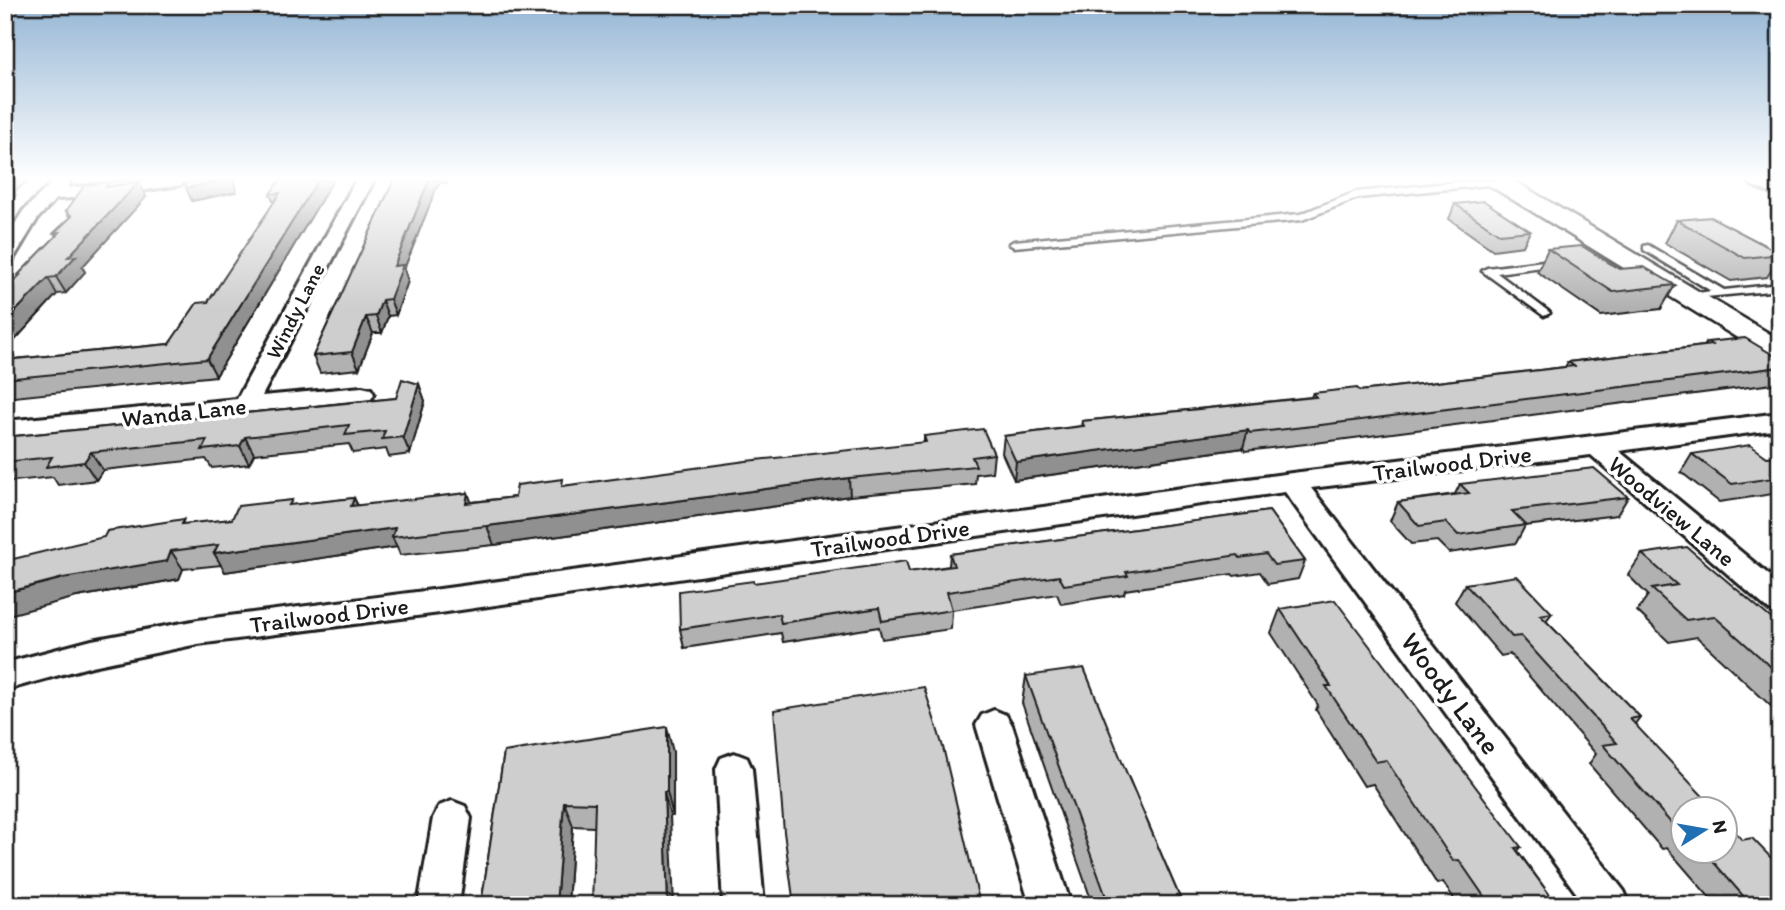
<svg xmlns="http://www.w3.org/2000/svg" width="1785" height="910" viewBox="0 0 1785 910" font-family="Itim,sans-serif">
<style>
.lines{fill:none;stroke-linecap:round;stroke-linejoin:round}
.service-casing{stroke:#1c1c1c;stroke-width:5}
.minor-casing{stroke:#1c1c1c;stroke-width:6}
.tertiary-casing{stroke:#1c1c1c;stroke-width:5}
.motorway-casing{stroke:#1c1c1c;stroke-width:6}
.service{fill:#fff;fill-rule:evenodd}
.minor{fill:#fff;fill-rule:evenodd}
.tertiary{fill:#fff;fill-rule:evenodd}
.motorway{fill:#fff;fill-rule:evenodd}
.wall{fill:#b1b1b1;stroke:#1c1c1c;stroke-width:2}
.shaded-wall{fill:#909090;stroke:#1c1c1c;stroke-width:2}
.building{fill:#cecece;stroke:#1c1c1c;stroke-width:2}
.labels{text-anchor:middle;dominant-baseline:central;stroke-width:7;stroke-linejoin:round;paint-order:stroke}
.far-street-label{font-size:21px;fill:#1c1c1c;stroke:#fff}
.street-label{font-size:24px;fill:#1c1c1c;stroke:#fff}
.near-street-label{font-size:28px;fill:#1c1c1c;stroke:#fff}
</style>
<rect width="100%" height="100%" fill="#fff"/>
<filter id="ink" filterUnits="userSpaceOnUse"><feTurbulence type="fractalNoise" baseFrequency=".0143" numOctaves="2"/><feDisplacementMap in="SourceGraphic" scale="14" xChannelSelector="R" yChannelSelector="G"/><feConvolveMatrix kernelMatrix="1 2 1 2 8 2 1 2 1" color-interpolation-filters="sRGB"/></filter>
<g filter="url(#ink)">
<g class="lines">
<defs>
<g id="service">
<polygon points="1479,180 1504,181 1499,184 1358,198 1302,220 1014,247 1009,244 1014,241 1300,214 1356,192"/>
<polygon points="1648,245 1724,290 1780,284 1780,290 1685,299 1685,295 1711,291 1644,250 1644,246"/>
<polygon points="1559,259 1564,262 1563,264 1497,273 1548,311 1550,313 1544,316 1482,271 1487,268"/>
</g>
<g id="minor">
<polygon points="55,180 67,180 70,184 67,188 144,180 188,180 180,185 106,196 56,199 38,218 12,261 5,263 5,240 23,211"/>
<polygon points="356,180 374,180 262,396 362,387 371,389 374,394 371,399 5,437 5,421 237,399"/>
<polygon points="1780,413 1780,429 1619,451 1780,584 1780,613 1769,610 1591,455 1311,488 1624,891 1630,905 1585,905 1285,492 440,613 198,644 92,666 5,690 5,663 92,640 198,620 440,589 1292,473"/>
<polygon points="994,710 1006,715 1012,725 1071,905 1030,905 976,725 982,715"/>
<polygon points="734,753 747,758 752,769 764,905 723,905 716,769 721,758"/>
<polygon points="452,801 465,806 471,818 459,905 418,905 433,818 439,806"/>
</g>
<polygon id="tertiary" points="1486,180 1513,180 1780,340 1780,361 1770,358 1489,185"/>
<polygon id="motorway" points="1747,180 1780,180 1780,197 1751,185"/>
</defs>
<!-- service casing -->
<use href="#service" class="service-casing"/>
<!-- minor casing -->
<use href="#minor" class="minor-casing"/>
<!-- tertiary casing -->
<use href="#tertiary" class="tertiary-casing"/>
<!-- motorway casing -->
<use href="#motorway" class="motorway-casing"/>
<!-- service -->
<use href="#service" class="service"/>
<!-- minor -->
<use href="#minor" class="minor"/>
<!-- tertiary -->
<use href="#tertiary" class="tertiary"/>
<!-- motorway -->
<use href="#motorway" class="motorway"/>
</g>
<!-- wall -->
<g class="wall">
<polygon points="280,180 333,180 216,376 5,398 5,360 169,344 208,302 274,203 270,194"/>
<polygon points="394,180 448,180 447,183 440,183 436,189 404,269 408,281 396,315 388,316 382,333 373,333 359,369 320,373 313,356"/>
<polygon points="139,182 146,197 82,267 85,272 66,293 57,294 5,351 5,290 19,276 18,275 56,236 54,233 70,218 66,211 112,186"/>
<polygon points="1455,204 1530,231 1523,246 1493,250 1449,219"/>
<polygon points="1677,220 1780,253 1780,257 1767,277 1731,281 1665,243"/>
<polygon points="1548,249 1619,269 1675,285 1661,309 1601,316 1537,272"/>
<polygon points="1707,342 1780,359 1780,383 1315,443 1245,451 1243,448 1014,480 1002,453 1004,436 1081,426 1082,421 1311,397 1313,393 1360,391 1565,367 1568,362 1704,346"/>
<polygon points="419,384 425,401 410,454 389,457 386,449 353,453 349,444 254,454 249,464 212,468 206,459 103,470 96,480 58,485 53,477 5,482 5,437 396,398"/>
<polygon points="924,436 994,454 992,472 976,474 975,484 850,496 494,545 400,555 397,547 225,572 221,565 183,569 179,579 77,597 187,524 232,519 294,505 354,498 358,506 468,493 471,502 515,497 565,486 924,443"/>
<polygon points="1692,454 1767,457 1780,456 1780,493 1719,502 1681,472"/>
<polygon points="1460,484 1628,497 1617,515 1525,526 1516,543 1449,553 1437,541 1411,544 1390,521 1398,502 1455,494"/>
<polygon points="1269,511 1305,561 1298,579 1268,584 1260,572 1234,576 1232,574 1125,590 1124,594 1061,604 1057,594 952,610 951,629 882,639 879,627 783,642 781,633 684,648 680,629 754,583 909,572 949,566 950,554"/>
<polygon points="1642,554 1780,626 1780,707 1773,708 1697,637 1669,642 1637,611 1648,595 1628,575"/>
<polygon points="1465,584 1552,613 1546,621 1640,717 1635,724 1684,808 1684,850 1726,850 1780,905 1716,905 1667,848 1662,849 1589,764 1596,754 1510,654 1501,656 1455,602"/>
<polygon points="1280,609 1521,847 1518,851 1557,905 1458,905 1443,882 1437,884 1373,784 1364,786 1316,710 1318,705 1271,633"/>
<polygon points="1026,676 1127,774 1183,905 1093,905 1022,703"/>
<polygon points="504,752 673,752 673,816 594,827 573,826 568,905 481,905"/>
<polygon points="979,900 979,905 794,905"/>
</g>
<!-- shaded-wall -->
<g class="shaded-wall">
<polygon points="5,180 29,180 14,192 16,195 5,205"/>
<polygon points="225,180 234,180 236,192 192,201 186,188"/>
<polygon points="318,180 333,180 216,376 207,359"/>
<polygon points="429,180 439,180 440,183 436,189 404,269 408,281 396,315 390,299 394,266"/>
<polygon points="139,182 146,197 82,267 85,272 66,293 56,277 68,257"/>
<polygon points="48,278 57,294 5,351 5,322"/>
<polygon points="382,300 388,316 382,333 376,316"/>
<polygon points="366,317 373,333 359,369 352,352"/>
<polygon points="419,384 425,401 410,454 403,437"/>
<polygon points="1248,430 1243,448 1014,480 1016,462"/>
<polygon points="245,437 254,454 249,464 240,446"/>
<polygon points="91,452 103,470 96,480 84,462"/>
<polygon points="849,478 850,496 494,545 487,526"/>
<polygon points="468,493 475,512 466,503"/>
<polygon points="354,498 363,516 351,506"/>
<polygon points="395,528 392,537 397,547 225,572 214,553"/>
<polygon points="171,551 183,569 179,579 77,597 5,616 5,593"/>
<polygon points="667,727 673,752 673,816 667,792"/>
<polygon points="664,792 670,816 674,905 668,905"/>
<polygon points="564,802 573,826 568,905 556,905"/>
</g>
<!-- building -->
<g class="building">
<polygon points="186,180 225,180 186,188"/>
<polygon points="280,180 318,180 207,359 5,379 5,360 169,344 197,303 208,302 280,193 270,194"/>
<polygon points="394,180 429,180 394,266 403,265 390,299 382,300 376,316 366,317 352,352 313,356"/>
<polygon points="110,182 106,187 139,182 68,257 76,256 56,277 48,278 5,322 5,290 21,274 18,275 60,232 54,233 72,216 66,211 85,185"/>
<polygon points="1484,201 1530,231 1499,234 1455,204"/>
<polygon points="1711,217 1780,253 1780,254 1745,258 1677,220"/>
<polygon points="1582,246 1619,269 1644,267 1675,285 1613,292 1548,249"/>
<polygon points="1745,338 1780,359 1780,367 1321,425 1250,433 1248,430 1016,462 1004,436 1084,426 1082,421 1316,397 1313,393 1357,388 1360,391 1574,366 1568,362 1712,345 1707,342"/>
<polygon points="402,379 419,384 403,437 382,439 385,431 345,435 349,425 245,437 240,446 202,450 207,440 91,452 84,462 46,467 52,457 5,462 5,437 396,398"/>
<polygon points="983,429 994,454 972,457 976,466 849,478 487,526 392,537 395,528 214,553 218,545 171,551 167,561 63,578 5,593 5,561 104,537 107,531 184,519 182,524 232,519 238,506 292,500 289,505 354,498 351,506 468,493 466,503 515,497 517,485 563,479 562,486 746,461 926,442 924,436"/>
<polygon points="1750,445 1767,457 1780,456 1780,477 1732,484 1692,454"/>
<polygon points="1594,468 1628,497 1512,511 1526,525 1458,535 1446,522 1419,526 1398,502 1469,493 1460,484"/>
<polygon points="1269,511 1305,561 1274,565 1266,554 1240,558 1238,555 1126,572 1128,576 1064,585 1059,576 947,592 952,610 882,621 879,608 781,623 779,614 680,629 679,591 753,581 754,583 906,561 909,572 954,566 950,554"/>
<polygon points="1687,547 1780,626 1780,675 1714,616 1686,620 1652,589 1677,585 1642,554"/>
<polygon points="1517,576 1552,613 1540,615 1640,717 1630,719 1714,808 1684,808 1684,830 1678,831 1603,745 1617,743 1521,636 1512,637 1465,584"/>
<polygon points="1335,600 1521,847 1515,848 1557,905 1490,905 1459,860 1453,861 1386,760 1376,762 1326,686 1331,686 1280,609"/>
<polygon points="1084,668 1127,774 1183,905 1109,905 1026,676"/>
<polygon points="924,687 943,747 979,900 949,905 794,905 784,832 774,710"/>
<polygon points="667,727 667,792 664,792 668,905 592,905 595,803 564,802 556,905 481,905 504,752"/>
<polygon points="1726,821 1742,840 1752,838 1780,867 1780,905 1751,905 1703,850 1726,850"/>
</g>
</g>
<!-- sky -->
<linearGradient id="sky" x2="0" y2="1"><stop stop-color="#95b6d5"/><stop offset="0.58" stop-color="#fff"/><stop offset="1" stop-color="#fff" stop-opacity="0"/></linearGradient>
<rect width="1785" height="308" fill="url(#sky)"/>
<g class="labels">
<!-- far-street labels -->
<g class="far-street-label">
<text transform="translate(295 311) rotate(-63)">Windy Lane</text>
</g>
<!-- street labels -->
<g class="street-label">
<text transform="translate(184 412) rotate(-6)">Wanda Lane</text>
<text transform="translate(1452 463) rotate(-7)">Trailwood Drive</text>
<text transform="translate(1672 511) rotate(40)">Woodview Lane</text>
<text transform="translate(890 538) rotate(-8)">Trailwood Drive</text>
<text transform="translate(329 615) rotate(-7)">Trailwood Drive</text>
</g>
<!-- near-street labels -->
<g class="near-street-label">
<text transform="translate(1451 693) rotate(53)">Woody Lane</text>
</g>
</g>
<!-- margin -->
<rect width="1785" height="910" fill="none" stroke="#fff" stroke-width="28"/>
<rect x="14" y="14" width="1757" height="882" fill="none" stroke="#1c1c1c" stroke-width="2.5" filter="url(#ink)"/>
<!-- north arrow -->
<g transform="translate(1704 830) rotate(79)"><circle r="33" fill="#ffffff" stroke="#a4a4a4" stroke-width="2"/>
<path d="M0-5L12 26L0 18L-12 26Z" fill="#1f6fb2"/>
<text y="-10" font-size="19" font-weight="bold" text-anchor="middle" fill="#1c1c1c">N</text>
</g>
</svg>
